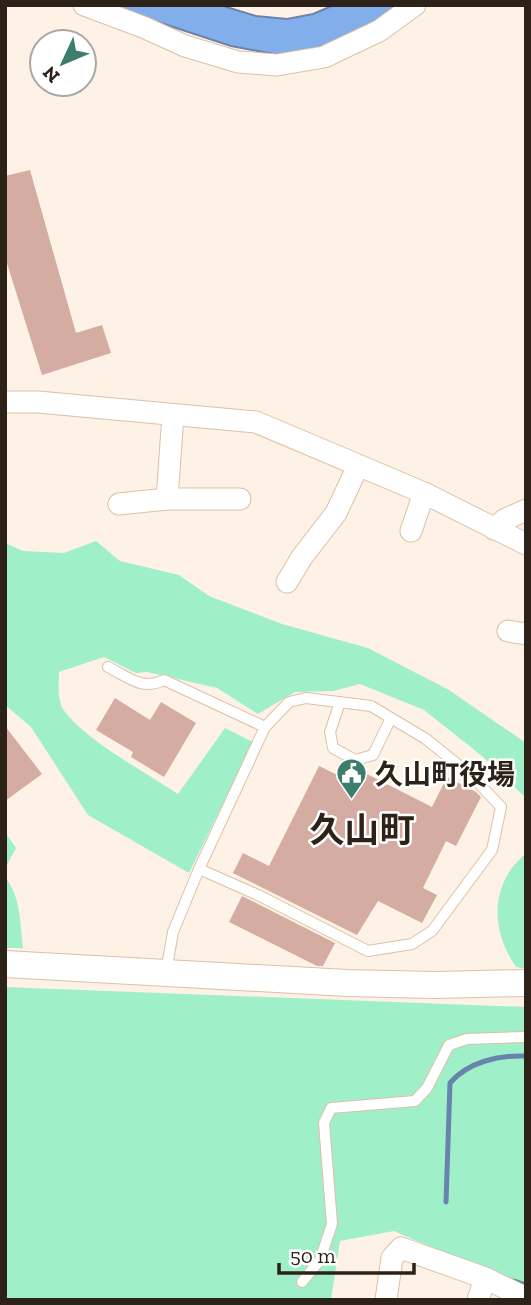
<svg xmlns="http://www.w3.org/2000/svg" width="531" height="1305" viewBox="0 0 531 1305" font-family="'Zilla Slab','Noto Sans JP',serif">
<style>
.green{fill:#9ff0c9}
.water{fill:#82aeeb;stroke:#6884ac;stroke-width:2}
.lines{fill:none;stroke-linecap:round;stroke-linejoin:round}
.stream{stroke:#6884ac;stroke-width:5}
.building{fill:#d4aca2}
.service-casing{stroke:#ddc0a5;stroke-width:12}
.minor-casing{stroke:#ddc0a5;stroke-width:23}
.tertiary-casing{stroke:#ddc0a5;stroke-width:28}
.service{stroke:#fff;stroke-width:10}
.minor{stroke:#fff;stroke-width:21}
.tertiary{stroke:#fff;stroke-width:26}
.labels{text-anchor:middle;dominant-baseline:central;stroke-width:5;stroke-linejoin:round;paint-order:stroke}
.poi-label{font-size:28px;font-weight:bold;fill:#2d2218;stroke:#fff;text-anchor:start}
.district-label{font-size:35px;font-weight:bold;fill:#2d2218;stroke:#fff}
</style>
<rect width="100%" height="100%" fill="#fef2e7"/>
<!-- green -->
<g class="green">
<path d="M96,541L120,561L179,575L209,596L282,624L368,648L449,690L526,743V798L482,756L424,710L360,684L333,691L295,692L258,714L217,688L147,672L136,673L104,657L59,672C59,683 57,699 63,709C82,738 148,774 178,794L225,728L253,742L189,873L88,815L31,727L5,705V543L23,551L64,553Z"/>
<polygon points="5,832 16,848 5,869"/>
<path d="M526,853V969L516,967C497,940 490,904 508,874C512,866 520,859 526,853Z"/>
<path d="M5,877C21,897 20,923 23,948H5Z"/>
<polygon points="5,987 526,1007 526,1289 394,1231 340,1241 331,1300 5,1300"/>
</g>
<!-- water -->
<polygon class="water" points="106,5 220,5 256,16 287,19 313,14 334,5 403,5 374,24 321,47 279,55 231,46"/>
<g class="lines">
<!-- stream -->
<g class="stream">
<path d="M446,1202L450,1083C468,1062 498,1055 526,1056"/>
<polyline points="514,1281 526,1285"/>
</g>
</g>
<!-- building -->
<g class="building">
<polygon points="30,170 76,333 102,325 111,353 42,375 5,257 5,176"/>
<polygon points="115,698 150,720 161,702 196,723 164,777 131,757 133,752 96,730"/>
<polygon points="5,726 42,774 5,801"/>
<polygon points="319,766 354,783 365,773 432,807 447,777 476,792 481,797 456,846 446,841 423,888 437,895 422,923 378,901 357,935 233,873 243,853 269,866"/>
<polygon points="242,896 335,943 323,966 317,966 229,922"/>
</g>
<g class="lines">
<defs>
<g id="service">
<path d="M108,667C128,677 142,691 164,680L265,727"/>
<polyline points="340,702 330,732 333,748 355,760 373,755 391,718"/>
<polyline points="166,972 173,932 199,869 265,727 289,702 306,698 371,706 426,739 472,776 501,807 492,850 432,931 412,944 368,951 258,895 199,869"/>
<polyline points="302,1282 320,1260 332,1224 324,1123 331,1108 415,1101 427,1088 449,1045 467,1039 526,1037"/>
</g>
<g id="minor">
<polyline points="84,5 143,27 185,46 238,62 277,65 324,57 379,31 415,5"/>
<polyline points="5,402 38,402 256,422 424,493 526,544"/>
<polyline points="167,499 173,415"/>
<polyline points="119,504 167,499 240,499"/>
<polyline points="494,529 504,520 526,510"/>
<polyline points="411,531 424,493"/>
<polyline points="287,582 302,557 336,513 358,466"/>
<polyline points="508,631 526,634"/>
<polyline points="386,1300 392,1258 401,1248 485,1278 526,1298"/>
<polyline points="478,1300 485,1278"/>
</g>
<polyline id="tertiary" points="5,964 347,983 434,985 526,983"/>
</defs>
<!-- service casing -->
<use href="#service" class="service-casing"/>
<!-- minor casing -->
<use href="#minor" class="minor-casing"/>
<!-- tertiary casing -->
<use href="#tertiary" class="tertiary-casing"/>
<!-- service -->
<use href="#service" class="service"/>
<!-- minor -->
<use href="#minor" class="minor"/>
<!-- tertiary -->
<use href="#tertiary" class="tertiary"/>
</g>
<!-- icons -->
<defs>
<symbol id="civic-pin" viewBox="-11 -11 22 30"><path d="M0 17L-7.5 6A9.5 9.5 0 1 1 7.5 6Z" fill="#3d7d6c" stroke="#fff"/><path d="M-.6-6.5H3V-4.5H.6V-3L4-1V1h2V6H-6V1h2V-1L-.6-3ZM-1.2 2.5V6h2.4V2.5Z" fill="#fff"/></symbol>
</defs>
<g fill-rule="evenodd">
<use href="#civic-pin" x="334" y="756" width="35" height="47"/>
</g>
<g class="labels">
<!-- poi labels -->
<g class="poi-label">
<text x="375" y="774">久山町役場</text>
</g>
<!-- district labels -->
<g class="district-label">
<text x="362" y="830">久山町</text>
</g>
</g>
<!-- border -->
<rect width="531" height="1305" fill="none" stroke="#2d2218" stroke-width="14"/>
<!-- north arrow -->
<g transform="translate(63 63) rotate(226)"><circle r="33" fill="#ffffff" stroke="#aba7a3" stroke-width="2"/>
<path d="M0-5L12 26L0 18L-12 26Z" fill="#3d7d6c"/>
<text y="-10" font-size="19" font-weight="bold" text-anchor="middle" fill="#2d2218">N</text>
</g>
<!-- scale -->
<path d="M279 1263v10h135v-10" fill="none" stroke="#2d2218" stroke-width="3.5"/>
<text x="290" y="1263" font-size="21" fill="#2d2218" stroke="#ffffff" stroke-width="5" paint-order="stroke">50 m</text>
</svg>
